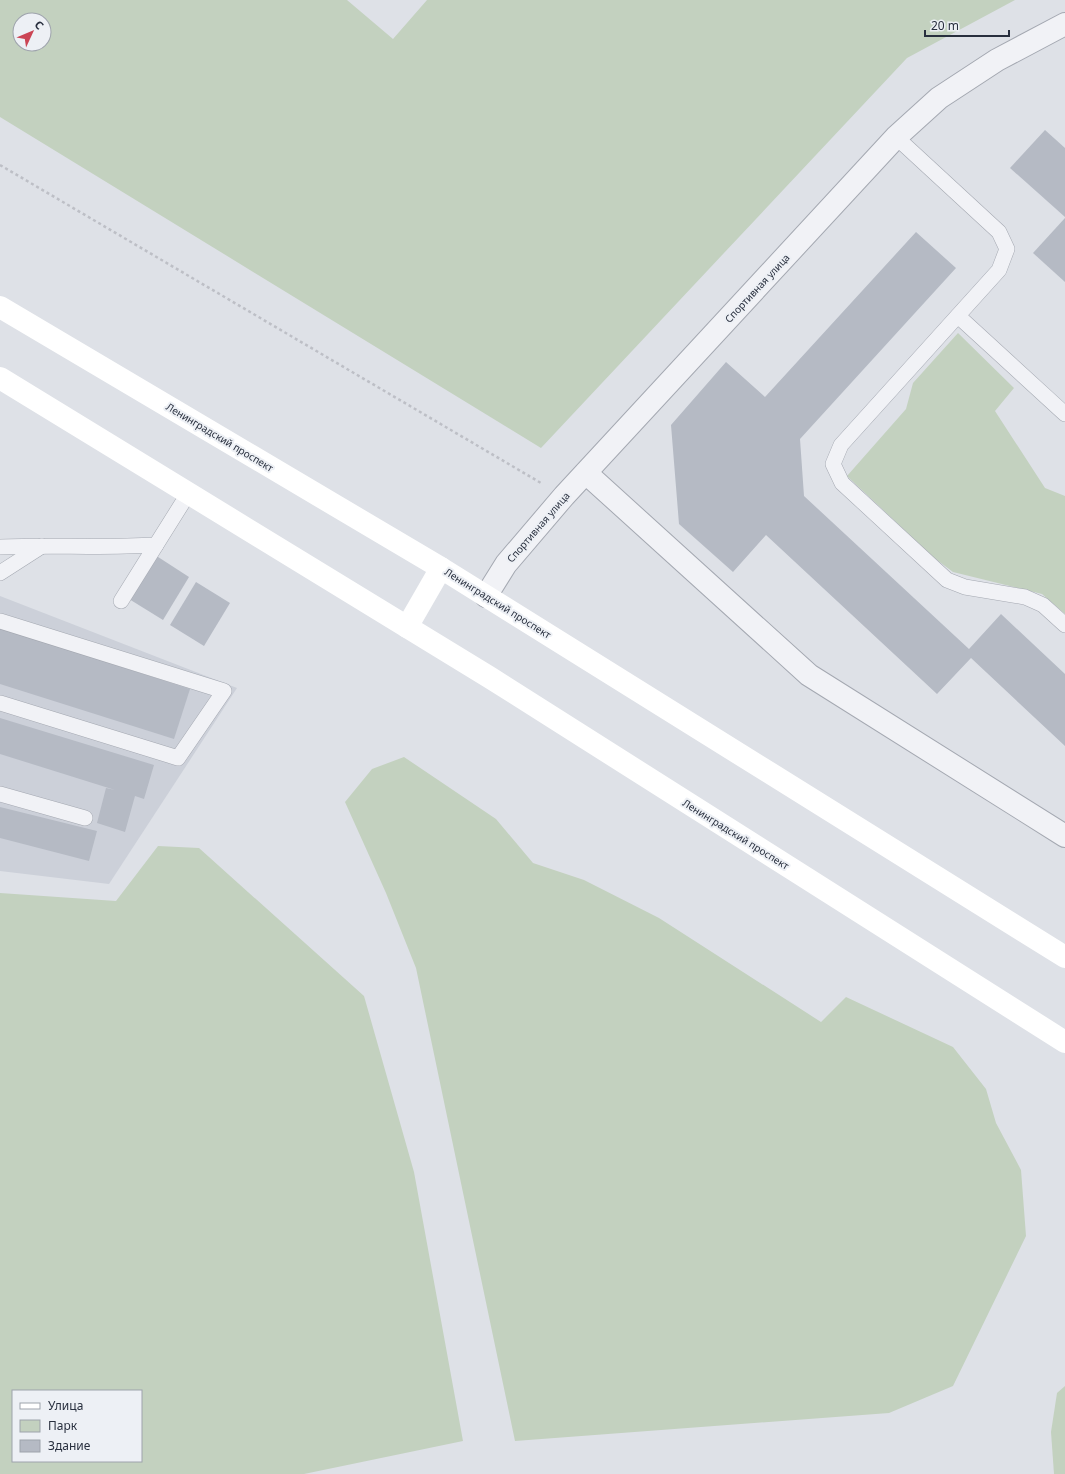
<svg xmlns="http://www.w3.org/2000/svg" width="1065" height="1474" viewBox="0 0 1065 1474" font-family="'Noto Sans',sans-serif">
<style>
.built{fill:#ccd0d9}
.green{fill:#c3d1bf;fill-rule:evenodd}
.building{fill:#b5bac4}
.lines{fill:none;stroke-linecap:round;stroke-linejoin:round}
.lane-casing{stroke:#a4a8b1;stroke-width:16}
.street-casing{stroke:#a4a8b1;stroke-width:24}
.path{stroke:#bdbfc6;stroke-width:2.5;stroke-dasharray:3 3;stroke-linecap:butt}
.lane{stroke:#f1f2f6;stroke-width:15}
.street{stroke:#f1f2f6;stroke-width:22}
.secondary{stroke:#fff;stroke-width:22}
.labels{text-anchor:middle;dominant-baseline:central;stroke-width:4;stroke-linejoin:round;paint-order:stroke}
.street-label{font-size:10px;fill:#282f3e;stroke:#edf0f5}
</style>
<rect width="100%" height="100%" fill="#dee1e7"/>
<!-- built -->
<polygon class="built" points="0,596 237,688 109,884 0,871"/>
<!-- green -->
<g class="green">
<path d="M0,0H347L393,39L427,0H1015L907,58L541,448L0,117ZM20,20H44V44H20Z"/>
<polygon points="958,333 1014,388 995,411 1045,488 1065,496 1065,614 1042,594 953,572 933,557 847,476 906,409 913,383"/>
<polygon points="404,757 496,819 533,863 584,880 659,918 821,1022 846,997 953,1047 986,1089 996,1123 1021,1170 1026,1236 953,1386 889,1413 515,1441 416,968 386,893 345,802 372,769"/>
<path d="M158,846L199,848L364,996L414,1172L463,1441L304,1474H0V893L116,901ZM13,1391H141V1461H13Z"/>
<polygon points="1065,1386 1065,1474 1054,1474 1051,1432 1057,1393"/>
</g>
<!-- building -->
<g class="building">
<polygon points="1045,130 1065,148 1065,217 1010,168"/>
<polygon points="1065,218 1065,282 1033,253"/>
<polygon points="916,232 956,268 800,439 804,496 969,649 1001,614 1065,674 1065,746 971,658 937,694 766,535 733,572 679,524 671,425 726,362 765,397"/>
<polygon points="155,555 189,577 163,620 129,599"/>
<polygon points="196,582 230,603 204,646 170,625"/>
<polygon points="0,628 190,689 174,739 0,684"/>
<polygon points="0,718 154,765 144,799 135,796 125,832 97,823 106,788 115,790 0,754"/>
<polygon points="0,807 97,831 89,861 0,838"/>
</g>
<g class="lines">
<defs>
<g id="lane">
<polyline points="896,137 999,232 1007,249 999,270 841,445 833,464 842,483 947,580 965,587 1025,597 1043,605 1065,625"/>
<polyline points="958,316 1065,414"/>
<path d="M0,547C52,545 104,548 156,545L188,494"/>
<polyline points="0,573 42,546"/>
<polyline points="121,601 156,545"/>
<polyline points="0,621 224,691 178,758 0,703"/>
<polyline points="0,794 85,818"/>
</g>
<g id="street">
<polyline points="586,473 809,675 1065,836"/>
<polyline points="486,596 506,564 564,496 896,137 939,98 997,60 1065,24"/>
</g>
</defs>
<!-- lane casing -->
<use href="#lane" class="lane-casing"/>
<!-- street casing -->
<use href="#street" class="street-casing"/>
<!-- path -->
<polyline class="path" points="0,165 541,483"/>
<!-- lane -->
<use href="#lane" class="lane"/>
<!-- street -->
<use href="#street" class="street"/>
<!-- secondary -->
<g class="secondary">
<polyline points="0,307 441,568 1065,957"/>
<polyline points="0,378 489,677 1065,1042"/>
<polyline points="407,627 441,568"/>
</g>
</g>
<g class="labels">
<!-- street labels -->
<g class="street-label">
<text transform="translate(757 288) rotate(-47)">Спортивная улица</text>
<text transform="translate(220 437) rotate(31)">Ленинградский проспект</text>
<text transform="translate(538 527) rotate(-49)">Спортивная улица</text>
<text transform="translate(498 603) rotate(32)">Ленинградский проспект</text>
<text transform="translate(736 834) rotate(32)">Ленинградский проспект</text>
</g>
</g>
<!-- legend -->
<rect x="12" y="1390" width="130" height="72" fill="#edf0f5" stroke="#9ea3ac"/>
<rect x="20" y="1403" width="20" height="6" fill="#ffffff" stroke="#9ea3ac"/>
<text x="48" y="1410" font-size="12" fill="#282f3e">Улица</text>
<rect x="20" y="1420" width="20" height="12" fill="#c3d1bf" stroke="#9ea3ac"/>
<text x="48" y="1430" font-size="12" fill="#282f3e">Парк</text>
<rect x="20" y="1440" width="20" height="12" fill="#b5bac4" stroke="#9ea3ac"/>
<text x="48" y="1450" font-size="12" fill="#282f3e">Здание</text>
<!-- north arrow -->
<g transform="translate(32 32) rotate(46)"><circle r="19" fill="#edf0f5" stroke="#9ea3ac"/>
<path d="M0-3L7 15L0 10L-7 15Z" fill="#cb4454"/>
<text y="-6" font-size="11" font-weight="bold" text-anchor="middle" fill="#282f3e">С</text>
</g>
<!-- scale -->
<path d="M925 30v6h84v-6" fill="none" stroke="#282f3e" stroke-width="2"/>
<text x="931" y="30" font-size="12" fill="#282f3e" stroke="#edf0f5" stroke-width="3" paint-order="stroke">20 m</text>
</svg>
